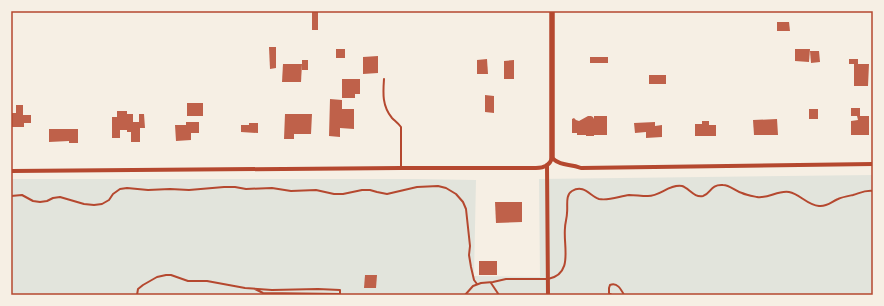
<svg xmlns="http://www.w3.org/2000/svg" width="884" height="306" viewBox="0 0 884 306" font-family="Signika,sans-serif">
<style>
.green{fill:#e2e4dc}
.building{fill:#bf614a}
.lines{fill:none;stroke-linecap:round;stroke-linejoin:round}
.service{stroke:#b5482f;stroke-width:2}
.minor{stroke:#b5482f;stroke-width:4}
.tertiary{stroke:#b5482f;stroke-width:5.5}
.neatline{fill:none;stroke:#b5482f;stroke-width:1.5}
</style>
<rect width="100%" height="100%" fill="#f6efe4"/>
<!-- green -->
<polygon class="green" points="873,175 873,295 11,295 11,179 417,179 476,180 474,276 540,277 539,179"/>
<!-- building -->
<g class="building">
<rect x="312" y="11" width="6" height="19"/>
<polygon points="777,22 789,22 790,31 777,31"/>
<polygon points="269,47 276,47 276,68 270,69"/>
<rect x="336" y="49" width="9" height="9"/>
<polygon points="795,49 810,49 809,62 795,61"/>
<polygon points="810,51 819,51 820,62 811,63"/>
<polygon points="378,56 378,73 363,74 363,57"/>
<rect x="590" y="57" width="18" height="6"/>
<polygon points="487,59 488,74 477,74 477,60"/>
<polygon points="849,59 858,59 858,64 869,64 868,86 854,86 854,64 849,64"/>
<rect x="302" y="60" width="6" height="10"/>
<polygon points="514,60 514,79 504,79 504,61"/>
<polygon points="283,64 302,64 301,82 282,82"/>
<rect x="649" y="75" width="17" height="9"/>
<polygon points="342,79 360,79 360,94 355,94 355,98 342,98"/>
<polygon points="485,95 494,96 494,113 485,112"/>
<polygon points="330,99 342,100 342,109 354,109 354,129 340,128 340,137 329,136"/>
<rect x="187" y="103" width="16" height="13"/>
<polygon points="16,105 23,105 23,115 31,115 31,123 24,123 24,127 11,127 11,113 16,113"/>
<polygon points="851,108 860,108 860,116 869,116 869,135 851,135 851,121 858,120 857,116 851,116"/>
<rect x="809" y="109" width="9" height="10"/>
<polygon points="117,111 127,111 127,114 133,114 133,122 139,122 139,114 144,114 145,128 140,128 140,142 131,142 131,132 127,132 127,130 120,130 120,138 112,138 112,117 117,117"/>
<polygon points="285,114 312,114 311,134 294,134 294,139 284,139"/>
<polygon points="588,116 591,116 593,117 594,119 594,116 607,116 607,135 594,135 594,136 586,136 586,135 577,135 577,133 572,133 572,119 574,118 576,120 579,121"/>
<polygon points="777,119 778,135 754,135 753,120"/>
<polygon points="702,121 709,121 709,125 716,125 716,136 695,136 695,124 702,124"/>
<polygon points="186,122 199,122 199,133 191,133 191,140 176,141 175,125 186,125"/>
<polygon points="655,122 655,126 662,125 662,137 646,138 646,132 635,133 634,123"/>
<polygon points="249,123 258,123 258,133 241,132 241,125 249,125"/>
<polygon points="49,129 78,129 78,143 69,143 69,141 49,142"/>
<polygon points="495,202 522,202 522,222 496,223"/>
<rect x="479" y="261" width="18" height="14"/>
<polygon points="365,275 377,275 376,288 364,288"/>
</g>
<g class="lines">
<!-- service -->
<g class="service">
<path d="M384,79C383,93 382,106 392,118C395,121 398,123 401,127V168"/>
<polyline points="11,196 22,195 33,201 40,202 47,201 53,198 60,197 84,204 94,205 102,204 109,200 113,194 120,189 127,188 148,190 170,189 189,190 224,187 235,187 246,189 272,188 291,191 316,190 334,194 343,194 362,190 370,190 377,192 387,194 417,187 438,186 446,188 456,194 463,202 466,209 470,246 469,255 471,267 474,280 477,284"/>
<polyline points="491,283 499,295"/>
<polyline points="137,295 138,289 143,285 157,277 166,275 171,275 188,281 207,281 245,288 272,290 318,289 340,290 340,294 263,293 255,289"/>
<path d="M465,295L473,286L481,283L493,282L506,279H548C574,274 563,246 565,228C565,223 567,218 567,213C568,206 565,195 572,191C584,184 590,196 599,199C609,201 620,196 629,195C635,195 641,196 647,196C659,197 669,184 682,186C689,188 694,198 703,196C711,194 710,184 723,185C730,185 735,191 742,193C746,195 752,196 757,197C768,199 778,190 789,192C800,194 807,205 819,206C827,207 831,202 838,199C842,197 848,196 853,195C860,193 865,190 873,191"/>
<path d="M612,295L609,293V288L610,285C617,282 621,289 624,295"/>
</g>
<!-- minor -->
<g class="minor">
<polyline points="547,165 548,295"/>
<path d="M11,171L401,168H536C544,168 550,165 552,158C562,167 569,163 581,168L873,164"/>
</g>
<!-- tertiary -->
<polyline class="tertiary" points="552,158 552,11"/>
</g>
<!-- border -->
<rect width="884" height="306" fill="none" stroke="#f6efe4" stroke-width="24"/>
<rect x="12" y="12" width="860" height="282" class="neatline"/>
</svg>
